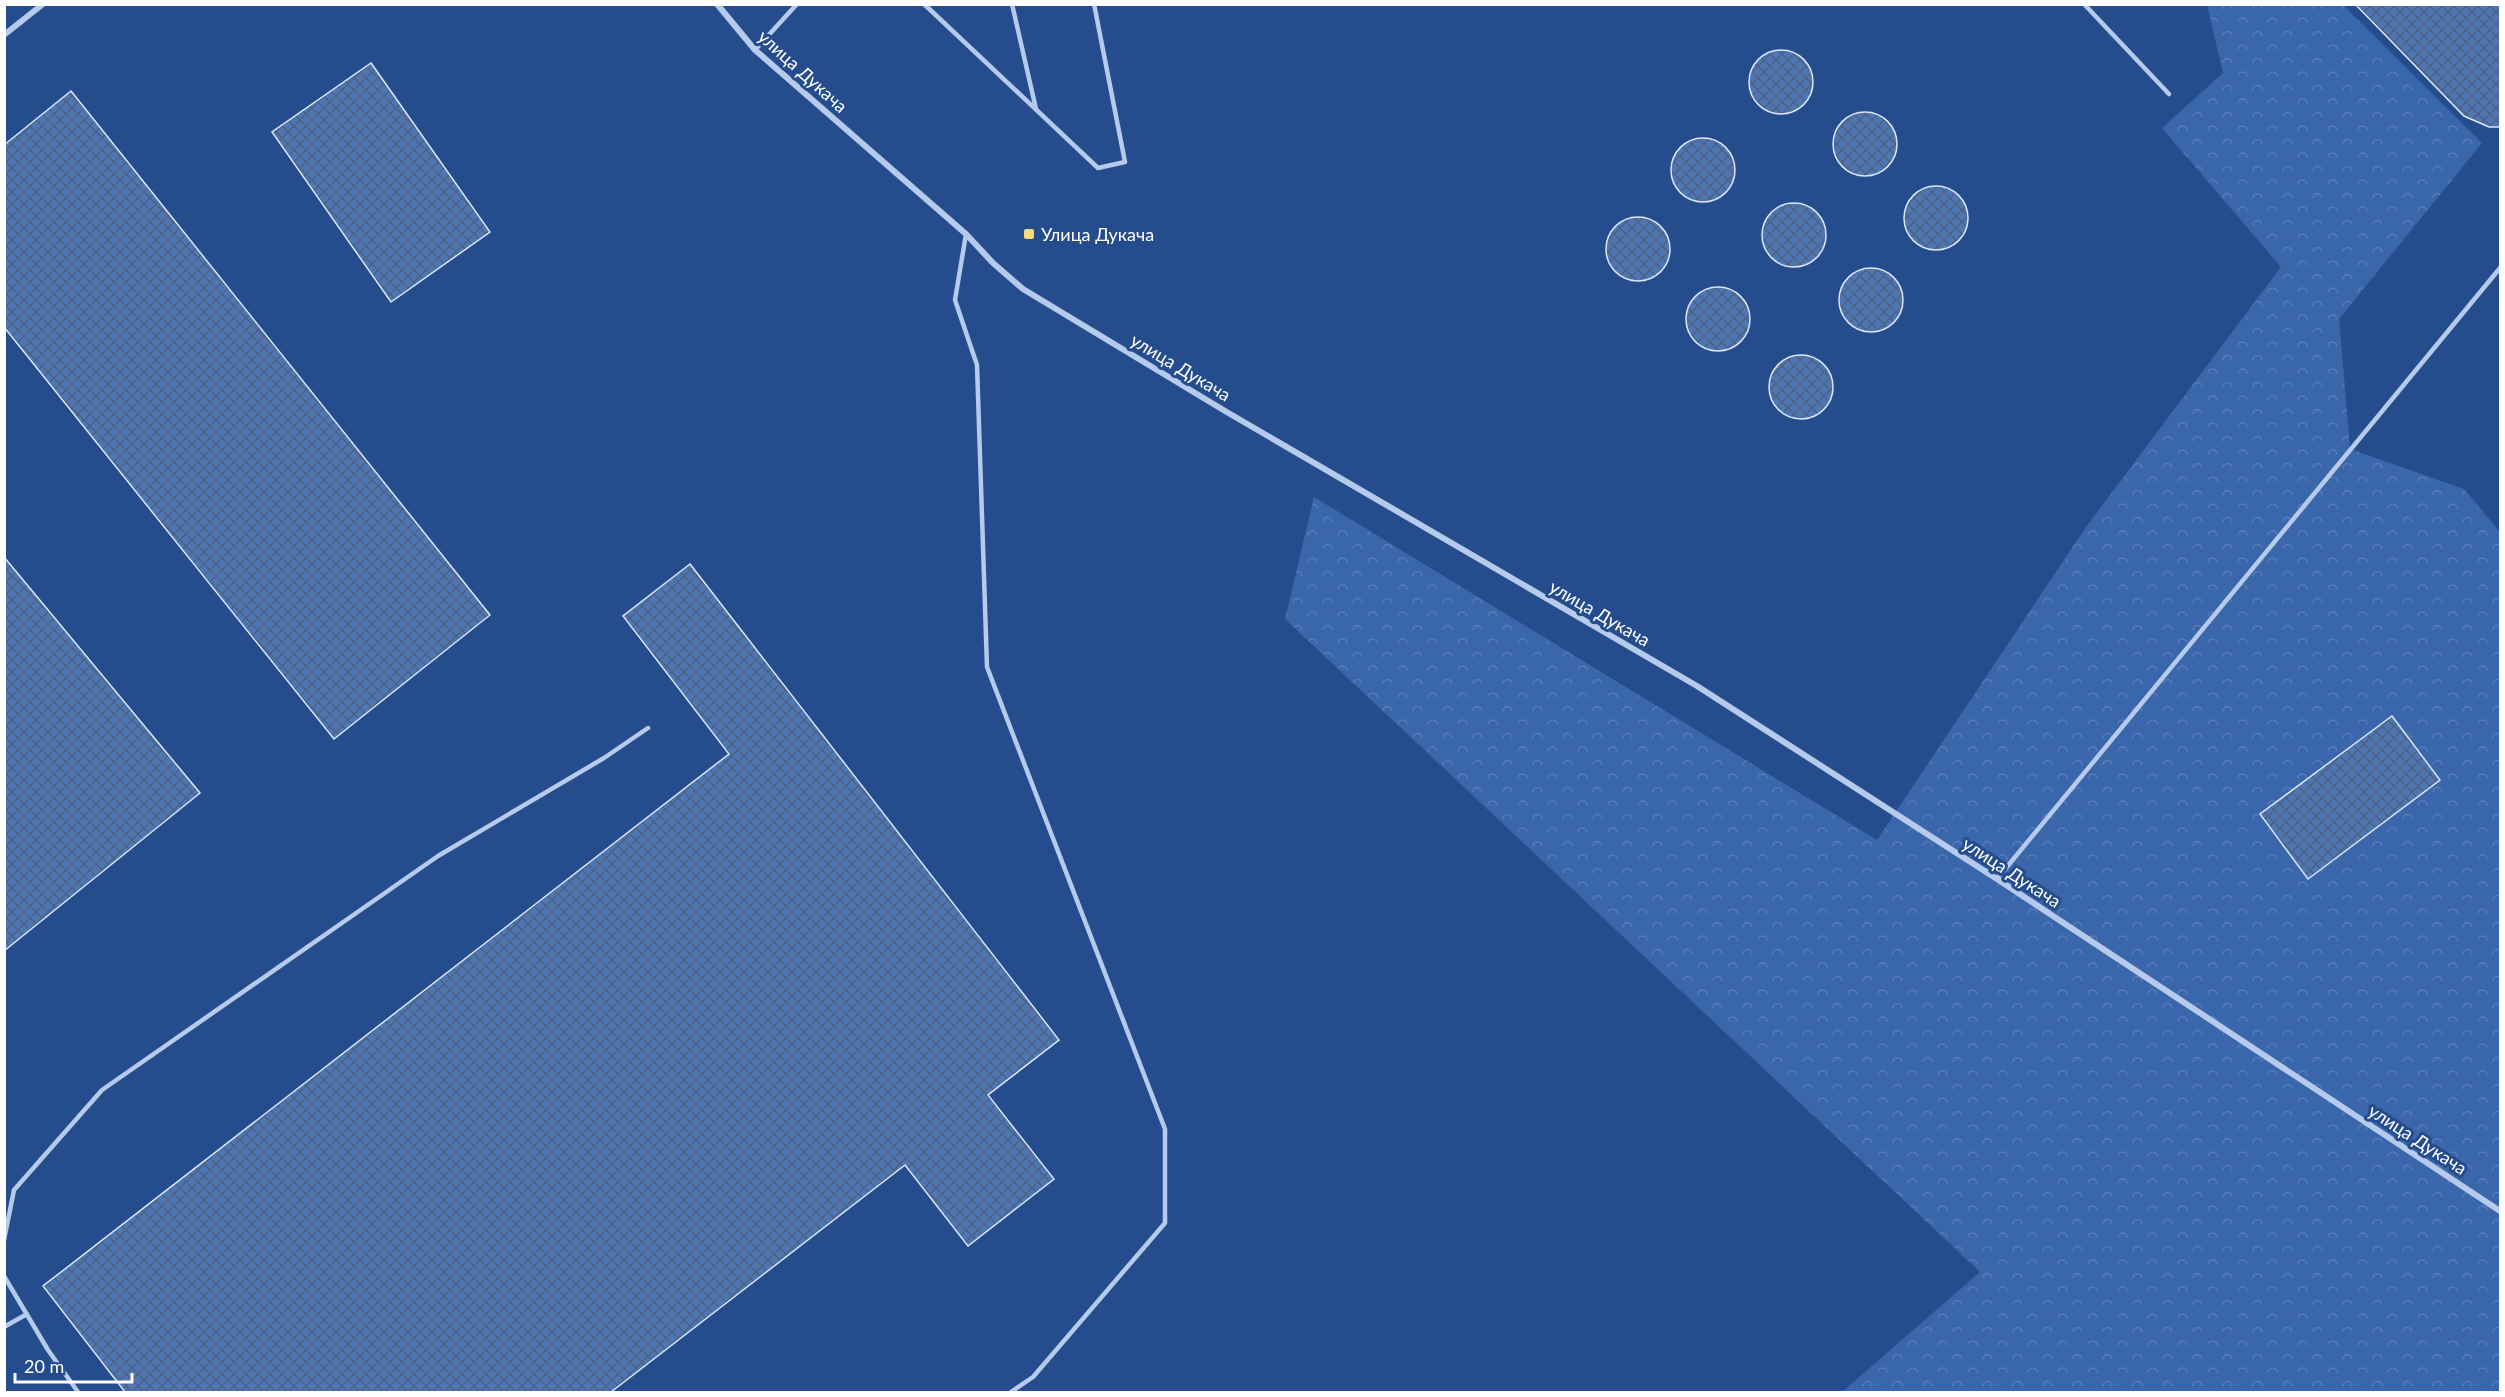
<svg xmlns="http://www.w3.org/2000/svg" width="2505" height="1397" viewBox="0 0 2505 1397" font-family="Lato,sans-serif">
<style>
.forest{fill:url(#forest-crowns)}
.building{fill:url(#building-cross-hatch);stroke:#dae6f8;stroke-width:1.5}
.lines{fill:none;stroke-linecap:round;stroke-linejoin:round}
.service{stroke:#b6caeb;stroke-width:4.5}
.minor{stroke:#b6caeb;stroke-width:6}
.poi-dot{fill:#f5d97a;stroke:#254d8e;stroke-width:2}
.labels{text-anchor:middle;dominant-baseline:central;stroke-width:6;stroke-linejoin:round;paint-order:stroke}
.street-label{font-size:18px;fill:#fff;stroke:#254d8e}
.poi-label{font-size:18px;fill:#fff;stroke:#254d8e;text-anchor:start}
</style>
<defs>
<pattern id="forest-crowns" width="20" height="18" patternUnits="userSpaceOnUse" patternTransform="scale(1.5)"><rect width="20" height="18" fill="#3a66ab"/><path d="M2 6a3 3 0 1 1 6 0M12 15a3 3 0 1 1 6 0" fill="none" stroke="#587db8"/></pattern>
<pattern id="building-cross-hatch" width="8" height="8" patternUnits="userSpaceOnUse" patternTransform="scale(1.5)"><rect width="8" height="8" fill="#4e76b5"/><path d="M0 0l8 8M0 8l8-8" fill="none" stroke="#4d6180"/></pattern>
</defs>
<rect width="100%" height="100%" fill="#254d8e"/>
<!-- forest -->
<polygon class="forest" points="2207,5 2343,5 2482,143 2339,319 2350,449 2464,489 2500,532 2500,1392 1842,1392 1980,1272 1285,619 1314,497 1877,840 2086,527 2281,267 2162,128 2223,73"/>
<!-- building -->
<g class="building">
<polygon points="2355,4 2500,4 2500,127 2489,127 2464,116"/>
<circle cx="1781" cy="82" r="32"/>
<polygon points="371,63 490,232 391,302 272,132"/>
<polygon points="71,91 490,615 334,739 4,327 4,145"/>
<circle cx="1865" cy="144" r="32"/>
<circle cx="1703" cy="170" r="32"/>
<circle cx="1936" cy="218" r="32"/>
<circle cx="1794" cy="235" r="32"/>
<circle cx="1638" cy="249" r="32"/>
<circle cx="1871" cy="300" r="32"/>
<circle cx="1718" cy="319" r="32"/>
<circle cx="1801" cy="387" r="32"/>
<polygon points="4,557 200,793 4,951"/>
<polygon points="690,564 1059,1040 988,1095 1054,1179 968,1246 905,1165 611,1392 125,1392 43,1286 729,754 623,616"/>
<polygon points="2392,716 2440,780 2308,879 2260,814"/>
</g>
<g class="lines">
<!-- service -->
<g class="service">
<polyline points="924,4 1098,168 1125,162 1094,4"/>
<polyline points="1012,4 1036,109"/>
<polyline points="2084,4 2169,94"/>
<polyline points="755,50 797,4"/>
<polyline points="966,234 955,300 977,365 987,667 1165,1129 1165,1223 1033,1377 1011,1392"/>
<polyline points="1997,879 2500,268"/>
<polyline points="4,1240 14,1190 102,1090 438,856 604,758 648,728"/>
<polyline points="4,1276 48,1350 78,1392"/>
<polyline points="4,1327 27,1314"/>
</g>
<!-- minor -->
<g class="minor">
<polyline points="717,4 755,50 966,234 993,263 1023,289 1225,411 1697,686 1997,879 2500,1211"/>
<polyline points="4,35 43,4"/>
</g>
</g>
<!-- markers -->
<rect class="poi-dot" x="1023" y="228" width="12" height="12" rx="3"/>
<g class="labels">
<!-- street labels -->
<g class="street-label">
<text transform="translate(803 71) rotate(42)">улица Дукача</text>
<text transform="translate(1181 367) rotate(31)">улица Дукача</text>
<text transform="translate(1600 613) rotate(30)">улица Дукача</text>
<text transform="translate(2012 872) rotate(33)">улица Дукача</text>
<text transform="translate(2418 1139) rotate(33)">улица Дукача</text>
</g>
<!-- poi labels -->
<g class="poi-label">
<text x="1041" y="234">Улица Дукача</text>
</g>
</g>
<!-- border -->
<rect width="2505" height="1397" fill="none" stroke="#ffffff" stroke-width="12"/>
<!-- scale -->
<path d="M15 1373v9h117v-9" fill="none" stroke="#ffffff" stroke-width="3"/>
<text x="24" y="1373" font-size="18" fill="#ffffff" stroke="#254d8e" stroke-width="4.5" paint-order="stroke">20 m</text>
</svg>
